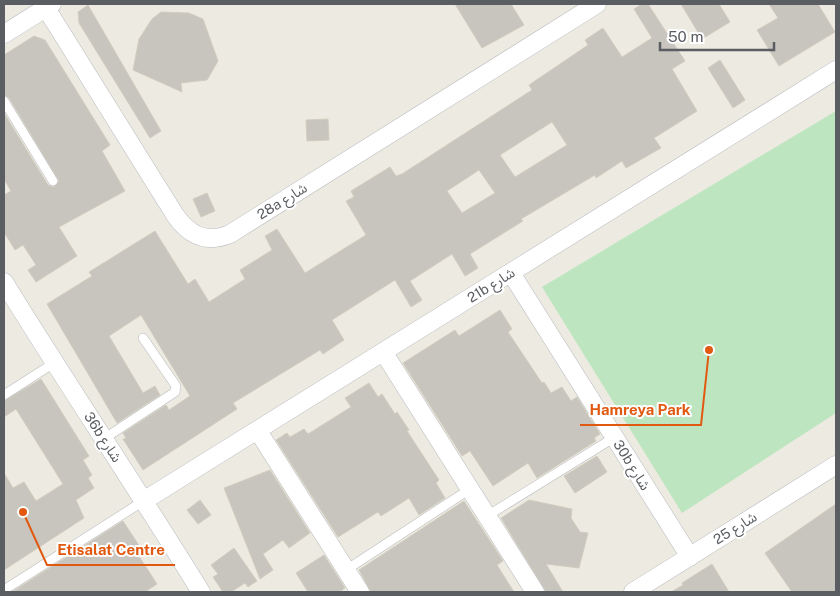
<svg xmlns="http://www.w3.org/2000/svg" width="840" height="596" viewBox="0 0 840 596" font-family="'Public Sans','Noto Sans Arabic',sans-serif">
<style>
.green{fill:#bde5bf}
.building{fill:#c8c5be;stroke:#d2cdbf;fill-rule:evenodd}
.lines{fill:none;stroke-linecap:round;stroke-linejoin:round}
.service-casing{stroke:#b7b9be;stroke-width:10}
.minor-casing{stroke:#b7b9be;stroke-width:19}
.service{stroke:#fff;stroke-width:9}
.minor{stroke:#fff;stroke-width:18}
.labels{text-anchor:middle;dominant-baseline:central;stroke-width:4;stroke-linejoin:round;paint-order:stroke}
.street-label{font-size:14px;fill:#5a5d62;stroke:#fff}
.leader{fill:none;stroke:#e15910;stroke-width:2}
.callout-dot{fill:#e15910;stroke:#fff;stroke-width:2}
.callout-label{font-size:15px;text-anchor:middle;font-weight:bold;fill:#e15910;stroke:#fff;stroke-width:4;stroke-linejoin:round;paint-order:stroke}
</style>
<rect width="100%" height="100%" fill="#edebe1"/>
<!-- green -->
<polygon class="green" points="836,111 836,413 682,513 542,287"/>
<!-- building -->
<g class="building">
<polygon points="455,4 511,4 524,25 482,48"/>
<path d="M642,4H648L685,61L672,69L697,111L654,138L661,148L626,168L622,161L596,178L595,175L521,219L523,221L470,254L478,268L465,276L452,254L410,281L422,300L411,307L395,280L332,320L344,340L323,354L320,350L233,403L237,409L143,470L123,439L126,438L123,433L166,405L169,410L190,396L141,315L109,336L143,393L155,386L160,395L117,423L47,304L92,276L89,272L155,231L188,284L195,279L209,302L245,279L240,270L272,250L265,236L277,229L305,273L366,235L346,201L354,197L351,191L390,167L396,176L402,174L532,90L529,85L588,45L585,40L603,28L622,57L652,38L634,9ZM552,122L567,145L515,177L500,155ZM479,170L495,193L462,213L447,191Z"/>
<polygon points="681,4 719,4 730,22 702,39"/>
<polygon points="769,4 818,4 835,32 779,66 757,30 778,18"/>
<polygon points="88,5 161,131 150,138 79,23 78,12"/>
<polygon points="161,12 189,13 203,19 218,61 207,80 181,83 182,92 133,70 139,39 152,19"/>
<polygon points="34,36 45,40 110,145 102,151 125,191 59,227 77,256 36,282 28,270 36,265 23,245 15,250 4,232 4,195 11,191 4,179 4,113 48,185 54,187 59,181 9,98 4,95 4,55"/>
<polygon points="720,60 745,100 733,108 708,68"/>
<polygon points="328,119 329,140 307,141 306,120"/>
<polygon points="207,193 215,211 201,217 193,199"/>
<polygon points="500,310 512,329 508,332 542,383 544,382 551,393 562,387 571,401 577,397 600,434 594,438 596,441 537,478 528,463 493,486 470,451 462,456 403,363 455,330 459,336"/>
<polygon points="41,379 89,456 83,460 92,475 88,478 94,488 76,500 84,518 4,570 4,473 13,488 24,482 36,501 63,484 16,409 4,417 4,401"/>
<polygon points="369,383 378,397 382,394 395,414 397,412 409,430 407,431 439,480 436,483 445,498 419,515 409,498 381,516 378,512 338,537 276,440 287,433 290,437 304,429 308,434 351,407 345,398"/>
<polygon points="597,456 607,472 575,493 564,476"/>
<polygon points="270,470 310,533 289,548 283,540 263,554 273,570 260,579 224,488"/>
<polygon points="200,500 211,515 198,524 187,510"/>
<polygon points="529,500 572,509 571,518 580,532 588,533 579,568 546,564 563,592 546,592 501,518"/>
<polygon points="464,501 503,561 497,565 514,592 371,592 359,570"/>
<polygon points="836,504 836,592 792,592 765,553"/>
<polygon points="123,521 140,547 135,550 157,584 145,592 12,592"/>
<polygon points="234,548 257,581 248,587 245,583 231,592 223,592 213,577 218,574 211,565"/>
<polygon points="324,555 345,588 339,592 308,592 296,573"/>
<polygon points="712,564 729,592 671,592 683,585 682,583"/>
</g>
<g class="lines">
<defs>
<g id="service">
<polyline points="4,101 53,181"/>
<polyline points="4,395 54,363"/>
<polyline points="105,438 175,392 176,386 143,338"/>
<polyline points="487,516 615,437"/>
<polyline points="346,570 470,489"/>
<polyline points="4,590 145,500"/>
</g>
<g id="minor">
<path d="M46,8L175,215C189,235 206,244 230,234L597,4"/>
<polyline points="4,34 52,4"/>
<polyline points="511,273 690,557"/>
<path d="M4,282C68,386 137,488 201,592"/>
<polyline points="384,353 535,592"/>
<polyline points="258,431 360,592"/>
<polyline points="145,500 836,70"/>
<polyline points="633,592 836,465"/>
</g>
</defs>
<!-- service casing -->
<use href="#service" class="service-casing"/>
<!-- minor casing -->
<use href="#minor" class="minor-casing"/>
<!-- service -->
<use href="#service" class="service"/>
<!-- minor -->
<use href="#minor" class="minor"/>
</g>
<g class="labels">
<!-- street labels -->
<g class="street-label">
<text transform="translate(282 201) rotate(-32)">28a شارع</text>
<text transform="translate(491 285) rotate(-32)">21b شارع</text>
<text transform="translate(103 437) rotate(57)">36b شارع</text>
<text transform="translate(632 465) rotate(58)">30b شارع</text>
<text transform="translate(735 528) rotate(-32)">شارع 25</text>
</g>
</g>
<!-- callouts -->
<path class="leader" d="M709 350L701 425H580M23 512L47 565H175"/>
<g class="callout-dot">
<circle cx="709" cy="350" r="5"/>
<circle cx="23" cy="512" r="5"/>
</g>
<g class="callout-label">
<text x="640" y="415">Hamreya Park</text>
<text x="111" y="555">Etisalat Centre</text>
</g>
<!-- border -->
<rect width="840" height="596" fill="none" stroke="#5a5d62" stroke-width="10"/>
<!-- scale -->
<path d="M660 42v8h114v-8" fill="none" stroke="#5a5d62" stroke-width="2.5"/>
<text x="668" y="42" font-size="15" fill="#5a5d62" stroke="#ffffff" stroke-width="4" paint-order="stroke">50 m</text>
</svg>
